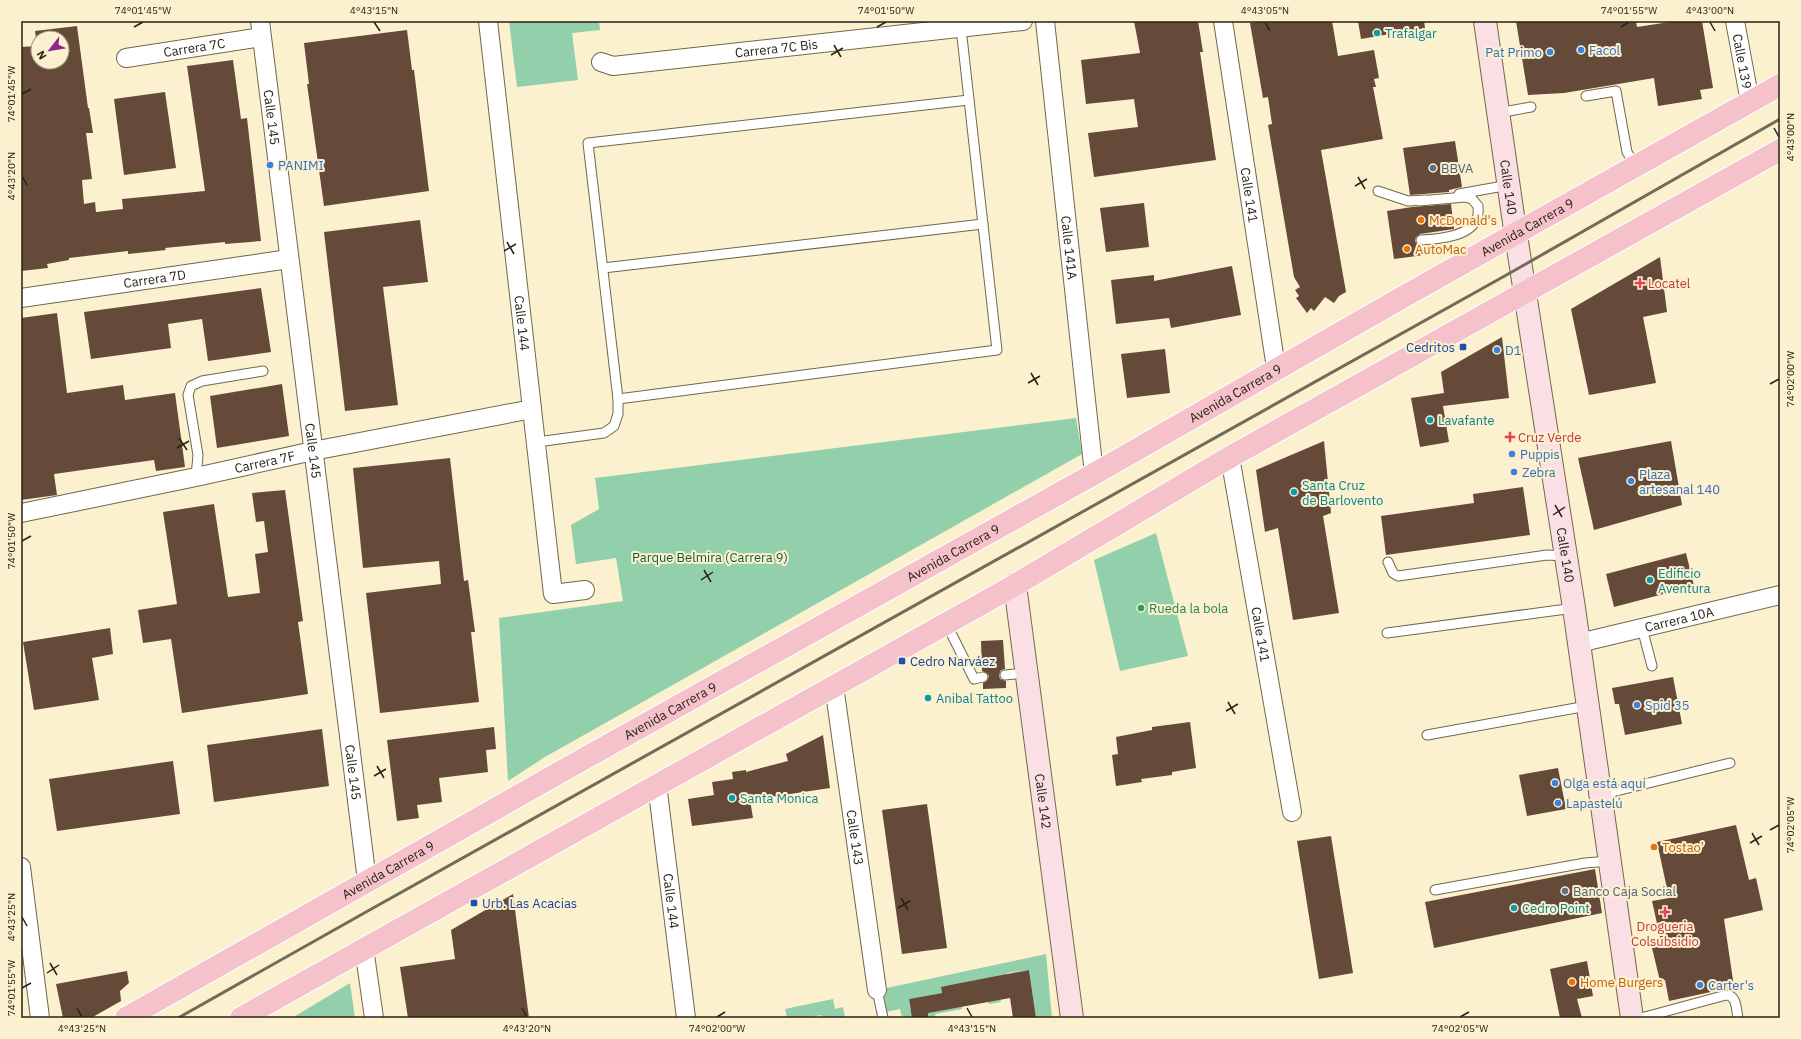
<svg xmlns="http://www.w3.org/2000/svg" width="1801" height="1039" viewBox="0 0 1801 1039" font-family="'IBM Plex Sans',sans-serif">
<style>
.green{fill:#92cfab}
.building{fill:#654a39;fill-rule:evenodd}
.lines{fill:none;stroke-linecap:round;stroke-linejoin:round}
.lane-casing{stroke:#71684a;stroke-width:11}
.street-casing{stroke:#71684a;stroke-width:20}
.secondary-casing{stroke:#71684a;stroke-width:24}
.primary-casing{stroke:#fff;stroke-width:24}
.lane{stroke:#fff;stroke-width:9}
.street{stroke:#fff;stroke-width:18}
.secondary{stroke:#fae0e5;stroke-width:22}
.primary{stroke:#f5c1ca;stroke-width:22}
.rail{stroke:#716b57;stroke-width:3}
.ticks{fill:none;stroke:#262215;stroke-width:1.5}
.culture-dot{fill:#0f9aa8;stroke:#fbf1cf;stroke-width:1.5}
.shop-dot{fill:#3f7fe0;stroke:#fbf1cf;stroke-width:1.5}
.service-dot{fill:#5c6f8a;stroke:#fbf1cf;stroke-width:1.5}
.food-dot{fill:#e8710a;stroke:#fbf1cf;stroke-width:1.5}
.health-dot{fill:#e0444e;stroke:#fbf1cf;stroke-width:1.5}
.transit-dot{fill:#1a4fb4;stroke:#fbf1cf;stroke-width:1.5}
.leisure-dot{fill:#2e9e5b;stroke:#fbf1cf;stroke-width:1.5}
.labels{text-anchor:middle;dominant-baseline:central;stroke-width:4;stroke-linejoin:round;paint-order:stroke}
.culture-label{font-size:13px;fill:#0d838f;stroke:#fbf1cf;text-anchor:start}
.street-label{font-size:13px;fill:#262215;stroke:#fbf1cf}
.shop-label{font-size:13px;fill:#366cbe;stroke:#fbf1cf;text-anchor:start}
.service-label{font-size:13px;fill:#4e5e75;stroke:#fbf1cf;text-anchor:start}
.food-label{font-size:13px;fill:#c56008;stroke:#fbf1cf;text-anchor:start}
.health-label{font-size:13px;fill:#be3a42;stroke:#fbf1cf;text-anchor:start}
.transit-label{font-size:13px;fill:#164399;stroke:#fbf1cf;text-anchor:start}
.park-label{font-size:13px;fill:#175939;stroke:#fbf1cf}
.leisure-label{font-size:13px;fill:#27864d;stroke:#fbf1cf;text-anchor:start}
.neatline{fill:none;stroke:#262215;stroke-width:1.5}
.ticks-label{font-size:10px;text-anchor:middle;fill:#262215}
</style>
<rect width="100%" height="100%" fill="#fbf1cf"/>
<!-- green -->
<g class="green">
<polygon points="509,21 599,21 600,30 572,33 578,80 517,87"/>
<polygon points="1076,418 1082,454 545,757 508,781 499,618 623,601 616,558 576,564 571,525 599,509 595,478"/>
<polygon points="1156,533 1188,656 1120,671 1094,560"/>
<polygon points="1046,954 1052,1018 1036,1018 1029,970 1007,973 1009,995 1000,996 1001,1002 989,1004 976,980 941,987 942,993 909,999 910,1009 915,1016 902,1018 900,1009 886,1012 882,989"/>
<polygon points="350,983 355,1018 292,1018"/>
<polygon points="833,999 835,1009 843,1007 845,1017 822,1018 821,1015 805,1018 787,1018 785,1009"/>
<polygon points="944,1003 962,1007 962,1009 935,1014 936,1018 928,1018 928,1013 925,1014"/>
</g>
<!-- building -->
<g class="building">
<polygon points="1134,21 1198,21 1203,52 1200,52 1216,160 1094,177 1088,133 1138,127 1134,99 1086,104 1081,60 1140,53"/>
<polygon points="1262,21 1332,21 1338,56 1374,50 1379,78 1374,79 1376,87 1373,87 1383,139 1321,150 1346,292 1339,296 1334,303 1325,297 1314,311 1311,308 1307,313 1296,298 1299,296 1295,290 1300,287 1294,277 1268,125 1272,124 1268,97 1263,98 1250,23"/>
<polygon points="1358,21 1424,21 1425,28 1361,39"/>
<polygon points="1516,21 1636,21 1637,27 1676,21 1702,21 1713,88 1700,90 1702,99 1658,106 1654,78 1564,93 1528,95"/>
<path d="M77,26L88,108H89L93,133H86L92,179L82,180L84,204L95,202L96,212L123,209L122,199L205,191L187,66L233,60L241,119L247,118L261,241L225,244V242L165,248L166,250L128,254V251L69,258V260L47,264L48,268L21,271V47L37,46L35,31ZM38,38H62V62H38Z"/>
<polygon points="407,30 412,70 414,70 429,191 324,206 307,84 309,84 304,43"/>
<polygon points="165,92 176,168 124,175 114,99"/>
<polygon points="1455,141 1462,187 1449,190 1449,192 1410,195 1403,148"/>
<polygon points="1144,203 1149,247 1106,252 1100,208"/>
<polygon points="1451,204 1454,229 1420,234 1416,237 1415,241 1418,245 1422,246 1424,255 1394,259 1387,211 1412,207"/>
<polygon points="420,220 428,282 383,287 398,405 345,411 324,232"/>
<polygon points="1660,257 1667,312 1643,317 1656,383 1589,395 1571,309"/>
<polygon points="1232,266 1241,315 1171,328 1169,318 1116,324 1111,280 1154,275 1154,281"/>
<polygon points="261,288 271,352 208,361 202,319 168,324 171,348 91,359 84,312"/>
<polygon points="57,313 67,393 123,385 125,400 175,393 185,467 156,471 154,460 54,474 57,495 21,500 21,318"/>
<polygon points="1502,337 1509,398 1443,406 1449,442 1420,447 1411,398 1444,393 1441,372"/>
<polygon points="1165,349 1170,393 1127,398 1121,354"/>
<polygon points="282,384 289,436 217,448 210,396"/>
<polygon points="1324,441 1331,513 1323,516 1339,613 1293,620 1278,528 1265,532 1256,470"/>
<polygon points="1671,441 1682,505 1594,530 1578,458"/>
<polygon points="450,458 464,581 468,580 475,632 471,632 479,702 380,713 366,593 441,584 439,561 363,568 353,468"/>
<polygon points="1523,487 1530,535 1386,555 1381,516 1474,503 1473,494"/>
<polygon points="285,490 303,621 298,622 308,694 182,713 171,639 143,643 138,610 177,604 163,512 214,504 228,597 260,593 255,554 268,552 264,521 256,522 252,493"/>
<polygon points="1686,553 1694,586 1614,607 1606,574"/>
<polygon points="110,628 113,654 92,658 99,700 34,710 23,642"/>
<polygon points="1003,640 1005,669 1001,670 999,675 1000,679 1006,681 1006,688 983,689 983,683 987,681 989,676 987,673 982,671 981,641"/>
<polygon points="1673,677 1682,724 1625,735 1619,704 1615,704 1612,688"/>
<polygon points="1190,722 1196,768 1172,772 1172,775 1141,779 1142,782 1116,786 1112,755 1118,754 1116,737 1152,730 1152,727"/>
<polygon points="494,727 496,749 486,750 488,772 439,778 442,802 417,805 419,818 397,821 387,740"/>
<polygon points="322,729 329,786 214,802 207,745"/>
<polygon points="823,735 830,788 750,800 753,818 692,826 688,799 714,795 712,782 733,779 732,772 746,770 746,772 788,761 786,754"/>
<polygon points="173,761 180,814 57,831 49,779"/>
<polygon points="1558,768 1566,809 1527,816 1519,775"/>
<polygon points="927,804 947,948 902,954 882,810"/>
<polygon points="1736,825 1749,880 1756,878 1763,910 1724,919 1734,987 1669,1001 1665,980 1660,981 1652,948 1662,946 1652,901 1669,898 1657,842"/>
<polygon points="1331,836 1353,973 1319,979 1297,841"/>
<polygon points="1595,869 1602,913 1434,948 1425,902"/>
<polygon points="513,894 529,1018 408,1018 400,967 455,959 451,930"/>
<polygon points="1587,961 1593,996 1577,999 1582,1018 1560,1018 1550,969"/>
<polygon points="1029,970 1036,1018 1013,1018 1010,998 928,1013 928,1018 912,1018 909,999 942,993 941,987 955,984"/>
<polygon points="127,971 129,983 120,991 121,1001 91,1018 63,1018 56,984"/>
</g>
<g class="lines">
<defs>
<g id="lane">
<polyline points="1586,96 1616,91 1627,152 1636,167"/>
<polyline points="1498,113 1531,107"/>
<polyline points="1378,191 1408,201 1425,200"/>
<polyline points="1459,194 1509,185"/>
<path d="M1419,201L1465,197L1472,199L1478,206C1478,209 1479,215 1477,218C1470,237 1438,239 1421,240"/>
<polyline points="603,268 983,224"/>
<polyline points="618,399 997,350 961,28"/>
<polyline points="537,442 604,433 614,426 618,414 618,399 588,143 969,100"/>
<polyline points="196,477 198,455 188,395 191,386 202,381 263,371"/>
<polyline points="1388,562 1393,573 1398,576 1547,555 1566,556"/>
<polyline points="946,623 974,679 983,677"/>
<polyline points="1642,628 1652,666"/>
<polyline points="1387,633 1574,608"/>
<polyline points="1005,675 1027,673"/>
<polyline points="1427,735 1587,706"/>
<polyline points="1600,795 1730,763"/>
<polyline points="1435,890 1585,863 1610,861"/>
<polyline points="877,990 883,1018"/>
<path d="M1641,1018L1726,995C1737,995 1736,1009 1738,1018"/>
</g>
<g id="street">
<path id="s1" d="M260,21L367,881"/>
<path id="s2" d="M488,21L553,594L585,590"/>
<path id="s3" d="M1045,21L1094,474"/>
<path id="s4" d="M1223,21L1276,368"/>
<path id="s5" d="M1735,21L1750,102"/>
<path id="s6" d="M126,58L261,37"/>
<path id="s7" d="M601,62L613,66L1023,21"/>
<path id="s8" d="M21,298L289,259"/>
<path id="s9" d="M1230,457L1292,812"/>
<path id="s10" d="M21,513L196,477L313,451L532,409"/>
<path id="s11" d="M1579,643L1780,595"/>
<path id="s12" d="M834,686L877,990"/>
<path id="s13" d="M657,784L686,1018"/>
<polyline points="21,867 40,1018"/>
<polyline points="364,948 374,1018"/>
</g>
<g id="secondary">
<path id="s14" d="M1485,21L1513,216L1574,608L1632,1018"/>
<path id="s15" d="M1015,585L1072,1018"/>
</g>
<g id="primary">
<path id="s16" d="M126,1018L587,757L1094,474L1403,297L1780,85"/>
<polyline points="241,1018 1015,585 1230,457 1780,150"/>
</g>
</defs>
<!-- lane casing -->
<use href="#lane" class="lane-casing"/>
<!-- street casing -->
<use href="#street" class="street-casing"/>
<!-- secondary casing -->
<use href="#secondary" class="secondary-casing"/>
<!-- primary casing -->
<use href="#primary" class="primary-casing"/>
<!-- lane -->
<use href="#lane" class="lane"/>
<!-- street -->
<use href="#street" class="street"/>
<!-- secondary -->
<use href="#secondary" class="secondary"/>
<!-- primary -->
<use href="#primary" class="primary"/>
<!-- rail -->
<polyline class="rail" points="178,1018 366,912 1510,273 1780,119"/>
</g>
<!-- ticks -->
<path class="ticks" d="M374,22L380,31M1265,22L1270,31M1710,22L1715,31M134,27L143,22M877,27L886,22M1621,27L1629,22M834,45L841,57M831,55L843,48M22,94L31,89M1774,128L1779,137M22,176L27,185M1358,177L1365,189M1355,186L1367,179M507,242L514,254M504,251L516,244M1031,373L1038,385M1028,383L1040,376M1770,384L1779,379M179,438L187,450M177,448L189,441M1555,505L1562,517M1553,515L1565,507M22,541L31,536M704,570L711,582M701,580L713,572M1228,702L1235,714M1226,711L1238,704M377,766L384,778M374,776L386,769M1770,830L1779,825M1752,833L1759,845M1750,843L1762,836M901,898L908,910M898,908L910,901M22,917L27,926M50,963L57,975M47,973L59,965M22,988L31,983M77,1008L82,1017M522,1008L527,1017M967,1008L972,1017M717,1017L725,1012M1460,1017L1469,1012"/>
<!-- markers -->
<g class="culture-dot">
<circle cx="1377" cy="33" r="4"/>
<circle cx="1430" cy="420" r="4"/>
<circle cx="1294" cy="492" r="4"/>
<circle cx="1650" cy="580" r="4"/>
<circle cx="928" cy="698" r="4"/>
<circle cx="732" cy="798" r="4"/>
<circle cx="1514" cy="908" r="4"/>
</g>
<g class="shop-dot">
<circle cx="1581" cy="50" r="4"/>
<circle cx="1550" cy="52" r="4"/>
<circle cx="270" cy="165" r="4"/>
<circle cx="1497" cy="350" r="4"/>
<circle cx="1512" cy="454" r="4"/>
<circle cx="1514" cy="472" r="4"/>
<circle cx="1631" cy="481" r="4"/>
<circle cx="1637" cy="705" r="4"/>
<circle cx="1555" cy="783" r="4"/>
<circle cx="1558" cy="803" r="4"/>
<circle cx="1700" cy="985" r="4"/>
</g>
<g class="service-dot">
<circle cx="1433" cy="168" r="4"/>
<circle cx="1565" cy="891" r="4"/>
</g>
<g class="food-dot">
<circle cx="1421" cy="220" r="4"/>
<circle cx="1407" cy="249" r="4"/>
<circle cx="1654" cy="847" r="4"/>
<circle cx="1572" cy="982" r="4"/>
</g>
<g class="health-dot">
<path d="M1638 277h4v4h4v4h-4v4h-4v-4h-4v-4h4z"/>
<path d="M1508 431h4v4h4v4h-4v4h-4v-4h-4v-4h4z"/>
<path d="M1663 906h4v4h4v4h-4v4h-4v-4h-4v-4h4z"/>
</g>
<g class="transit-dot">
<rect x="1459" y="343" width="8" height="8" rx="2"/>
<rect x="898" y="657" width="8" height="8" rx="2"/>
<rect x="470" y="899" width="8" height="8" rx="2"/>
</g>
<circle class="leisure-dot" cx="1141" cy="608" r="4"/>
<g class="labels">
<!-- culture labels -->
<g class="culture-label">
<text x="1385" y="33">Trafalgar</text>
<text x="1438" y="420">Lavafante</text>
<text x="1302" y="485">Santa Cruz<tspan x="1302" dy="15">de Barlovento</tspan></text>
<text x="1658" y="573">Edificio<tspan x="1658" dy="15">Aventura</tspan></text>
<text x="936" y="698">Anibal Tattoo</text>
<text x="740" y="798">Santa Monica</text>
<text x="1522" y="908">Cedro Point</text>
</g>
<!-- street labels -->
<g class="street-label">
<text stroke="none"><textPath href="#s6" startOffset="69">Carrera 7C</textPath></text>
<text stroke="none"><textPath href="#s7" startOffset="177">Carrera 7C Bis</textPath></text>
<text stroke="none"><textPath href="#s5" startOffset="41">Calle 139</textPath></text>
<text stroke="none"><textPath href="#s1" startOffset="97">Calle 145</textPath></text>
<text stroke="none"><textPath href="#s14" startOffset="168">Calle 140</textPath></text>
<text stroke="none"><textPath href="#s4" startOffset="176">Calle 141</textPath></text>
<text stroke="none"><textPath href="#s16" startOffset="1609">Avenida Carrera 9</textPath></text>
<text stroke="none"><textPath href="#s3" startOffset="228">Calle 141A</textPath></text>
<text stroke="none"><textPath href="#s8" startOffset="135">Carrera 7D</textPath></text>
<text stroke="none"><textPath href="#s2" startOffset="304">Calle 144</textPath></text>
<text stroke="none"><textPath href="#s16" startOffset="1273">Avenida Carrera 9</textPath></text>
<text stroke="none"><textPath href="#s1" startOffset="433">Calle 145</textPath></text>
<text stroke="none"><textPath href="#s10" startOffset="249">Carrera 7F</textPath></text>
<text stroke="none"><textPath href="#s16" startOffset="949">Avenida Carrera 9</textPath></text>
<text stroke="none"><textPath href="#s14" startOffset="540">Calle 140</textPath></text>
<text stroke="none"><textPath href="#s11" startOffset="103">Carrera 10A</textPath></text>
<text stroke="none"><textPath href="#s9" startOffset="180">Calle 141</textPath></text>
<text stroke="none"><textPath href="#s16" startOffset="625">Avenida Carrera 9</textPath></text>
<text stroke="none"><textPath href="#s1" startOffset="757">Calle 145</textPath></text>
<text stroke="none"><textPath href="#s15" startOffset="218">Calle 142</textPath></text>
<text stroke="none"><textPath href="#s12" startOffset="153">Calle 143</textPath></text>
<text stroke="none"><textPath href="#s16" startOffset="301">Avenida Carrera 9</textPath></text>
<text stroke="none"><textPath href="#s13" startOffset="118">Calle 144</textPath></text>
</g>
<!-- shop labels -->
<g class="shop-label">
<text x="1589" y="50">Facol</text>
<text x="1542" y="52" text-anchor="end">Pat Primo</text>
<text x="278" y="165">PANIMI</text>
<text x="1505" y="350">D1</text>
<text x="1520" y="454">Puppis</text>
<text x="1522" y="472">Zebra</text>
<text x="1639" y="474">Plaza<tspan x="1639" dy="15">artesanal 140</tspan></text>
<text x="1645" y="705">Spid 35</text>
<text x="1563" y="783">Olga está aquí</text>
<text x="1566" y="803">Lapastelú</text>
<text x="1708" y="985">Carter's</text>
</g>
<!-- service labels -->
<g class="service-label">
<text x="1441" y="168">BBVA</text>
<text x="1573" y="891">Banco Caja Social</text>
</g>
<!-- food labels -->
<g class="food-label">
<text x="1429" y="220">McDonald's</text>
<text x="1415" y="249">AutoMac</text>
<text x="1662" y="847">Tostao’</text>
<text x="1580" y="982">Home Burgers</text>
</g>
<!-- health labels -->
<g class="health-label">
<text x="1648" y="283">Locatel</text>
<text x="1518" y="437">Cruz Verde</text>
<text x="1665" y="926" text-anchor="middle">Drogueria<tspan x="1665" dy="15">Colsubsidio</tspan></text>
</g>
<!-- transit labels -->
<g class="transit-label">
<text x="1455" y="347" text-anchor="end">Cedritos</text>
<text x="910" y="661">Cedro Narváez</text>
<text x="482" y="903">Urb. Las Acacias</text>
</g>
<!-- park labels -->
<g class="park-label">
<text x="710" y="557">Parque Belmira (Carrera 9)</text>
</g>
<!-- leisure labels -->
<g class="leisure-label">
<text x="1149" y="608">Rueda la bola</text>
</g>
</g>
<!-- border -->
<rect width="1801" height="1039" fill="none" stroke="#fbf1cf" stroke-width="44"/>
<!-- north arrow -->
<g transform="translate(50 50) rotate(239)"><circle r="19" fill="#fbf1cf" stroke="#a69e85"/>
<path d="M0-3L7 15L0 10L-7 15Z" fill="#8d278d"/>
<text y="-6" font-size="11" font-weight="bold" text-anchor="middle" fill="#262215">N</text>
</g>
<rect x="22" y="22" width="1757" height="995" class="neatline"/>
<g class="ticks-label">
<text x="143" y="14">74°01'45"W</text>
<text x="374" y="14">4°43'15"N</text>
<text x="886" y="14">74°01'50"W</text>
<text x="1265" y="14">4°43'05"N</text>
<text x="1629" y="14">74°01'55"W</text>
<text x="1710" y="14">4°43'00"N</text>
<text transform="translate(11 94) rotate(-90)" y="4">74°01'45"W</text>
<text transform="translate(1790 137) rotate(-90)" y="4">4°43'00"N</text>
<text transform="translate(11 176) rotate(-90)" y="4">4°43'20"N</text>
<text transform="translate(1790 379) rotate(-90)" y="4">74°02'00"W</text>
<text transform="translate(11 541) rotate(-90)" y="4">74°01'50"W</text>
<text transform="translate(1790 825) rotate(-90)" y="4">74°02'05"W</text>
<text transform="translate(11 917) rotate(-90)" y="4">4°43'25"N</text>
<text transform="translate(11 988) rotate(-90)" y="4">74°01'55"W</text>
<text x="82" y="1032">4°43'25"N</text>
<text x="527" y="1032">4°43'20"N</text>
<text x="717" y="1032">74°02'00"W</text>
<text x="972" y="1032">4°43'15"N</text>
<text x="1460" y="1032">74°02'05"W</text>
</g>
</svg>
